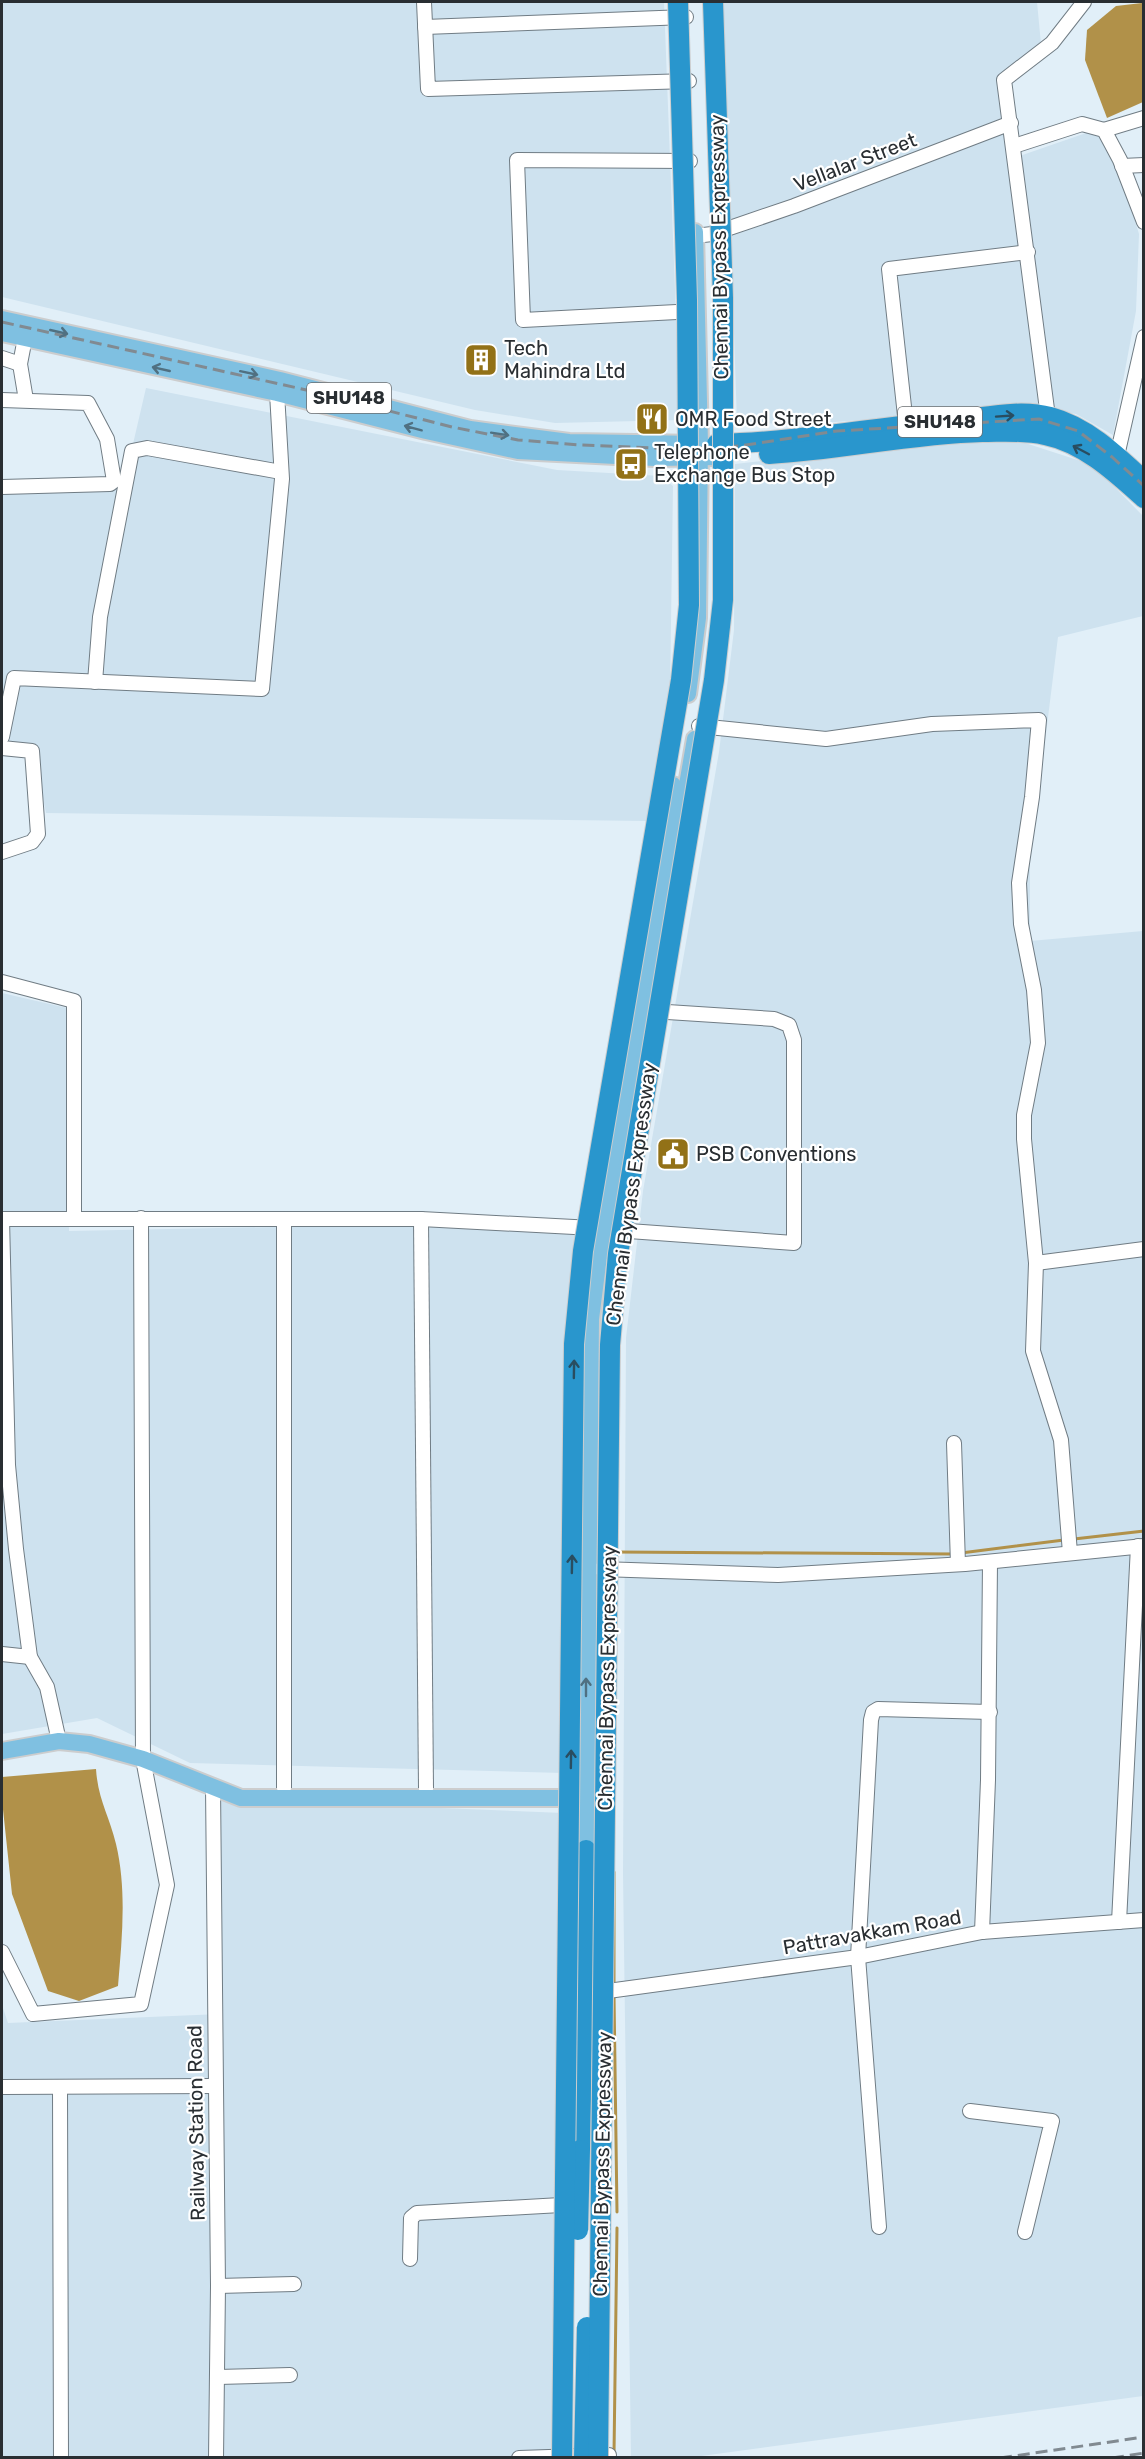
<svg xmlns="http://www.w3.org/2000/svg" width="1145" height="2459" viewBox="0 0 1145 2459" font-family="Rubik,sans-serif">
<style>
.built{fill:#cee2ef}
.water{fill:#b19149}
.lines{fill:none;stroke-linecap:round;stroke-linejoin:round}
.stream{stroke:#b19149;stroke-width:3}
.minor-casing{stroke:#707c84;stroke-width:16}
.major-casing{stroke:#cccdce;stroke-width:20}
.highway-casing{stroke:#cccdce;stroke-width:22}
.minor{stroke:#fff;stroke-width:14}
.major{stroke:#7fc0e1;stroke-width:16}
.highway{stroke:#2996cd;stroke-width:20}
.rail{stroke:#818a91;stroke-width:3;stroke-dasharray:12 6;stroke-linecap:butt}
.highway-bridge-casing{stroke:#cccdce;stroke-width:22;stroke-linecap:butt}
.highway-bridge{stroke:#2996cd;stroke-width:20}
.oneway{stroke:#507081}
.oneway2{stroke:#294d60}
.labels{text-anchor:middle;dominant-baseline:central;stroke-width:4.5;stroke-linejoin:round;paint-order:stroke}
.shield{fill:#fff;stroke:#696d70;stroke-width:1.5}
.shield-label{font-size:18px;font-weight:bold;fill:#292e32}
.street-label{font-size:20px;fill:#292e32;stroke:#fff}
.poi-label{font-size:20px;fill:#292e32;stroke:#fff;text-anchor:start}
</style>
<rect width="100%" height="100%" fill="#e1eff8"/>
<!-- built -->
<g class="built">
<polygon points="2,2 664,2 680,420 555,423 475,410 2,297"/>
<polygon points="723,2 1037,2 1041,44 998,78 1011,159 1089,132 1109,135 1139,234 1136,311 1113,435 1076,414 1025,407 810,424 737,423"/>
<polygon points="146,388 557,470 661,476 673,486 670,693 647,821 46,813 33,748 2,744 2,490 123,487"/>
<polygon points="1019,441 1093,465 1143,516 1143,616 1058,637 1030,862 1030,941 1143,931 1143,2396 694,2457 631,2458 623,1873 626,1338 643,1191 719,752 734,630 735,464 917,443"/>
<polygon points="2,993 67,1008 69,1231 430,1224 578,1232 563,1773 190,1763 97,1718 2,1734"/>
<polygon points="220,1799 563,1813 553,2457 2,2457 2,2005 8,2023 220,2014"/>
</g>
<!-- water -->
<g class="water">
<polygon points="1142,3 1143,102 1107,118 1085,60 1087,30 1116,6"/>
<path d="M96,1769C98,1800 109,1815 116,1844C127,1890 122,1939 118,1986L79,2001L48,1991L12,1894L2,1800V1777Z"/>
</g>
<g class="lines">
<!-- stream -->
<g class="stream">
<polyline points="1074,1539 1144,1531"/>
<polyline points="616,1552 954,1554"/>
<polyline points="961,1553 1064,1540"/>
<polyline points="614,1985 614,1872"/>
<polyline points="614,1995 617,2212"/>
<polyline points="614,2454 617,2228"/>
</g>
<defs>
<g id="minor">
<polyline points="424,2 428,89 689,81"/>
<polyline points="425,27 686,17"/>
<polyline points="1104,130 1144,118"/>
<polyline points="1014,146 1082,124 1104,130 1120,160 1144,222"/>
<polyline points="690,161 517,160 523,320 696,311"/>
<polyline points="1122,166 1144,165"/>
<polyline points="695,236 712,234 794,206 1011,123"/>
<polyline points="25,338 20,364 26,400"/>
<polyline points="2,358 20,364"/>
<polyline points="2,400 88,403 107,439 114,481 110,484 2,487"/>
<polyline points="1048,417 1004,80 1052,43 1084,2"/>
<polyline points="906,425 889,269 1028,252"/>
<polyline points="1117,456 1144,337"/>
<polyline points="95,682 100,617 132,451 147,448 281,472"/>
<polyline points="699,726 826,739 932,724 1039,720 1032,797 1019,883 1021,924 1034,990 1038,1043 1024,1115 1024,1139 1036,1263 1033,1351 1061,1440 1070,1553"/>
<polyline points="2,737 14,678 262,689 282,479 277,393"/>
<polyline points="2,748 32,751 38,834 32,842 2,852"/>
<polyline points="2,982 74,1001 74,1218"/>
<polyline points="2,1219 421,1219 593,1228"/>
<polyline points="2,1219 8,1465 16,1549 30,1657 47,1687 59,1741"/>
<polyline points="421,1219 426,1789"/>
<polyline points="615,1230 794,1243 794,1040 789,1025 774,1019 652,1011"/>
<polyline points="1036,1263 1144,1249"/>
<polyline points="954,1443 958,1564"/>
<polyline points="601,1569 778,1575 965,1564 1144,1546"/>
<polyline points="2,1654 30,1657"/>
<polyline points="213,1787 218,2286 216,2458"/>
<polyline points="284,1788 284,1219"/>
<polyline points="1119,1922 1138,1546"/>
<polyline points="982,1932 988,1780 990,1562"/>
<polyline points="2,1952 33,2014 141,2004 167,1885 143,1759 141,1218"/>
<polyline points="608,1991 858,1957 982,1932 1144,1920"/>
<polyline points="2,2087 215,2086"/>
<polyline points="60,2087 61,2458"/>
<polyline points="970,2111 1052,2121 1025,2232"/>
<polyline points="879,2227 858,1957 871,1720 873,1712 878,1709 990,1712"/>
<polyline points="410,2259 411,2218 417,2213 561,2205"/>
<polyline points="218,2286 294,2284"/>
<polyline points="218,2377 290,2375"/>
<polyline points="519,2458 609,2455"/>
</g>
<g id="major">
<polyline points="2,319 280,380 470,429 569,442 701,444"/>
<polyline points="2,333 277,393 426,431 518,451 655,458 717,457"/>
<polyline points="688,694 698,618 700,444 695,232"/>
<polyline points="610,1252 630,1111 695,739"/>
<polyline points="2,1751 59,1741 89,1744 143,1759 241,1798 581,1798"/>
<polyline points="576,1857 586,1850 591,1319 611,1162 673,785"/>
</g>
<g id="highway">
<path d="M717,444C798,442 878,427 958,420C987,417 1021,409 1050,417C1087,427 1116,455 1144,481"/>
<path d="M769,454C840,450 910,434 982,432C1003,432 1024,430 1045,435C1084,443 1115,472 1144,498"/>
<polyline points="580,2150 586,1850"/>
</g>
</defs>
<!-- minor casing -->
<use href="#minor" class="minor-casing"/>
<!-- major casing -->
<use href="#major" class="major-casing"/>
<!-- highway casing -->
<use href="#highway" class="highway-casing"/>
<!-- minor -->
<use href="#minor" class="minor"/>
<!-- major -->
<use href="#major" class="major"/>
<!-- highway -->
<use href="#highway" class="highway"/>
<!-- rail -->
<g class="rail">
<polyline points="2,322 311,391 452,427 518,440 581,445 682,449 740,446 837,431 1039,419 1078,431 1112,457 1144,486"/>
<polyline points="1000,2458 1144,2437"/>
<polyline points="1112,2458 1144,2453"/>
</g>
<defs>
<g id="highway-bridge">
<polyline points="578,2230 580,2150"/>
<polyline points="562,2458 574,1344 583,1251 681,680 689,605 687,300 678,2"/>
<polyline points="584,2458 587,2327"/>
<polyline points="598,2458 610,1345 618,1254 714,680 723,600 723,298 713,2"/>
</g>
</defs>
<!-- highway-bridge casing -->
<use href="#highway-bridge" class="highway-bridge-casing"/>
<!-- highway-bridge -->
<use href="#highway-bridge" class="highway-bridge"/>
</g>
<!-- one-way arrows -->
<defs><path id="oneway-shaft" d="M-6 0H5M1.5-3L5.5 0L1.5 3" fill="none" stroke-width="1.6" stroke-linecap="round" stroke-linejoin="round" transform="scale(1.5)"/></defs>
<g class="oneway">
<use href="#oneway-shaft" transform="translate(59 332) rotate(13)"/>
<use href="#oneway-shaft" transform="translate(161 369) rotate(-167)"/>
<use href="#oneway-shaft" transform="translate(249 373) rotate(12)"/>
<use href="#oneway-shaft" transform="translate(413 428) rotate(-165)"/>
<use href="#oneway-shaft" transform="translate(500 434) rotate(9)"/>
<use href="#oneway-shaft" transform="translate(586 1687) rotate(-90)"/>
</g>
<g class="oneway2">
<use href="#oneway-shaft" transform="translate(1005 416) rotate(-4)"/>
<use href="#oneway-shaft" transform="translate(1081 450) rotate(-152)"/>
<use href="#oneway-shaft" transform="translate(574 1369) rotate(-89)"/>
<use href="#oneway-shaft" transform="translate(572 1564) rotate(-89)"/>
<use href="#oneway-shaft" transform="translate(571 1759) rotate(-89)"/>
</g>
<!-- icons -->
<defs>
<symbol id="building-square" viewBox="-11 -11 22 22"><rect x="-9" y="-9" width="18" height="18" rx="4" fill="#927117" stroke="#fff"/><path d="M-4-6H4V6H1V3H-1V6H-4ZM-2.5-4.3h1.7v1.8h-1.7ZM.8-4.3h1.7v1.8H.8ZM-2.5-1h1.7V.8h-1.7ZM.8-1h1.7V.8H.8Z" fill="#fff"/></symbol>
<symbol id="restaurant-square" viewBox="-11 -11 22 22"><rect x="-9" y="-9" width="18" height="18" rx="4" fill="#927117" stroke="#fff"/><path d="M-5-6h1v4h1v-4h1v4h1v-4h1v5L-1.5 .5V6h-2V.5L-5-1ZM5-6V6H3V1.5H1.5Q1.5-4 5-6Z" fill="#fff"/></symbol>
<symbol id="bus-square" viewBox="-11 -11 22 22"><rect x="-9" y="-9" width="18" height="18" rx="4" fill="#927117" stroke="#fff"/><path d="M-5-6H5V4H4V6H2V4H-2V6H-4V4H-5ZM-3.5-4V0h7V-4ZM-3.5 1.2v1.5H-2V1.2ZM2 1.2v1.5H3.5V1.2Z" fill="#fff"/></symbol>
<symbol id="civic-square" viewBox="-11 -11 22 22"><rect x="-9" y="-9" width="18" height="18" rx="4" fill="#927117" stroke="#fff"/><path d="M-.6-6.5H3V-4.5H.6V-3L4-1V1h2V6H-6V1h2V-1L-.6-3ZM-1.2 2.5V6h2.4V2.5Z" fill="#fff"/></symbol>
</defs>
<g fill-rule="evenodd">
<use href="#building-square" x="462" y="341" width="38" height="38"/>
<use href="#restaurant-square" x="633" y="400" width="38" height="38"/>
<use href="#bus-square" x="612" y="445" width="38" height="38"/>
<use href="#civic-square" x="654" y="1135" width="38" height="38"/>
</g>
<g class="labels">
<!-- shield labels -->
<g class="shield">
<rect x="307" y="383" width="84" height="30" rx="4.5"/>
<rect x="898" y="407" width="84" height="30" rx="4.5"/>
</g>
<g class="shield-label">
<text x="349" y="398">SHU148</text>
<text x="940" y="422">SHU148</text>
</g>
<!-- street labels -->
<g class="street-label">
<text transform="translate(855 162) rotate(-21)">Vellalar Street</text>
<text transform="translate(719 247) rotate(-91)">Chennai Bypass Expressway</text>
<text transform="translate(631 1194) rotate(-82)">Chennai Bypass Expressway</text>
<text transform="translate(607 1678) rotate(-89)">Chennai Bypass Expressway</text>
<text transform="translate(872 1932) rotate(-10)">Pattravakkam Road</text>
<text transform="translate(196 2123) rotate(-91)">Railway Station Road</text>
<text transform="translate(602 2164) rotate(-89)">Chennai Bypass Expressway</text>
</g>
<!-- poi labels -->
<g class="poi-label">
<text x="504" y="348">Tech<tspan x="504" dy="23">Mahindra Ltd</tspan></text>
<text x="675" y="419">OMR Food Street</text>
<text x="654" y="452">Telephone<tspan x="654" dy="23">Exchange Bus Stop</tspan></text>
<text x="696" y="1154">PSB Conventions</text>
</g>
</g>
<!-- border -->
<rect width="1145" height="2459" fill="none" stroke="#292e32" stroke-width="6"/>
</svg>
